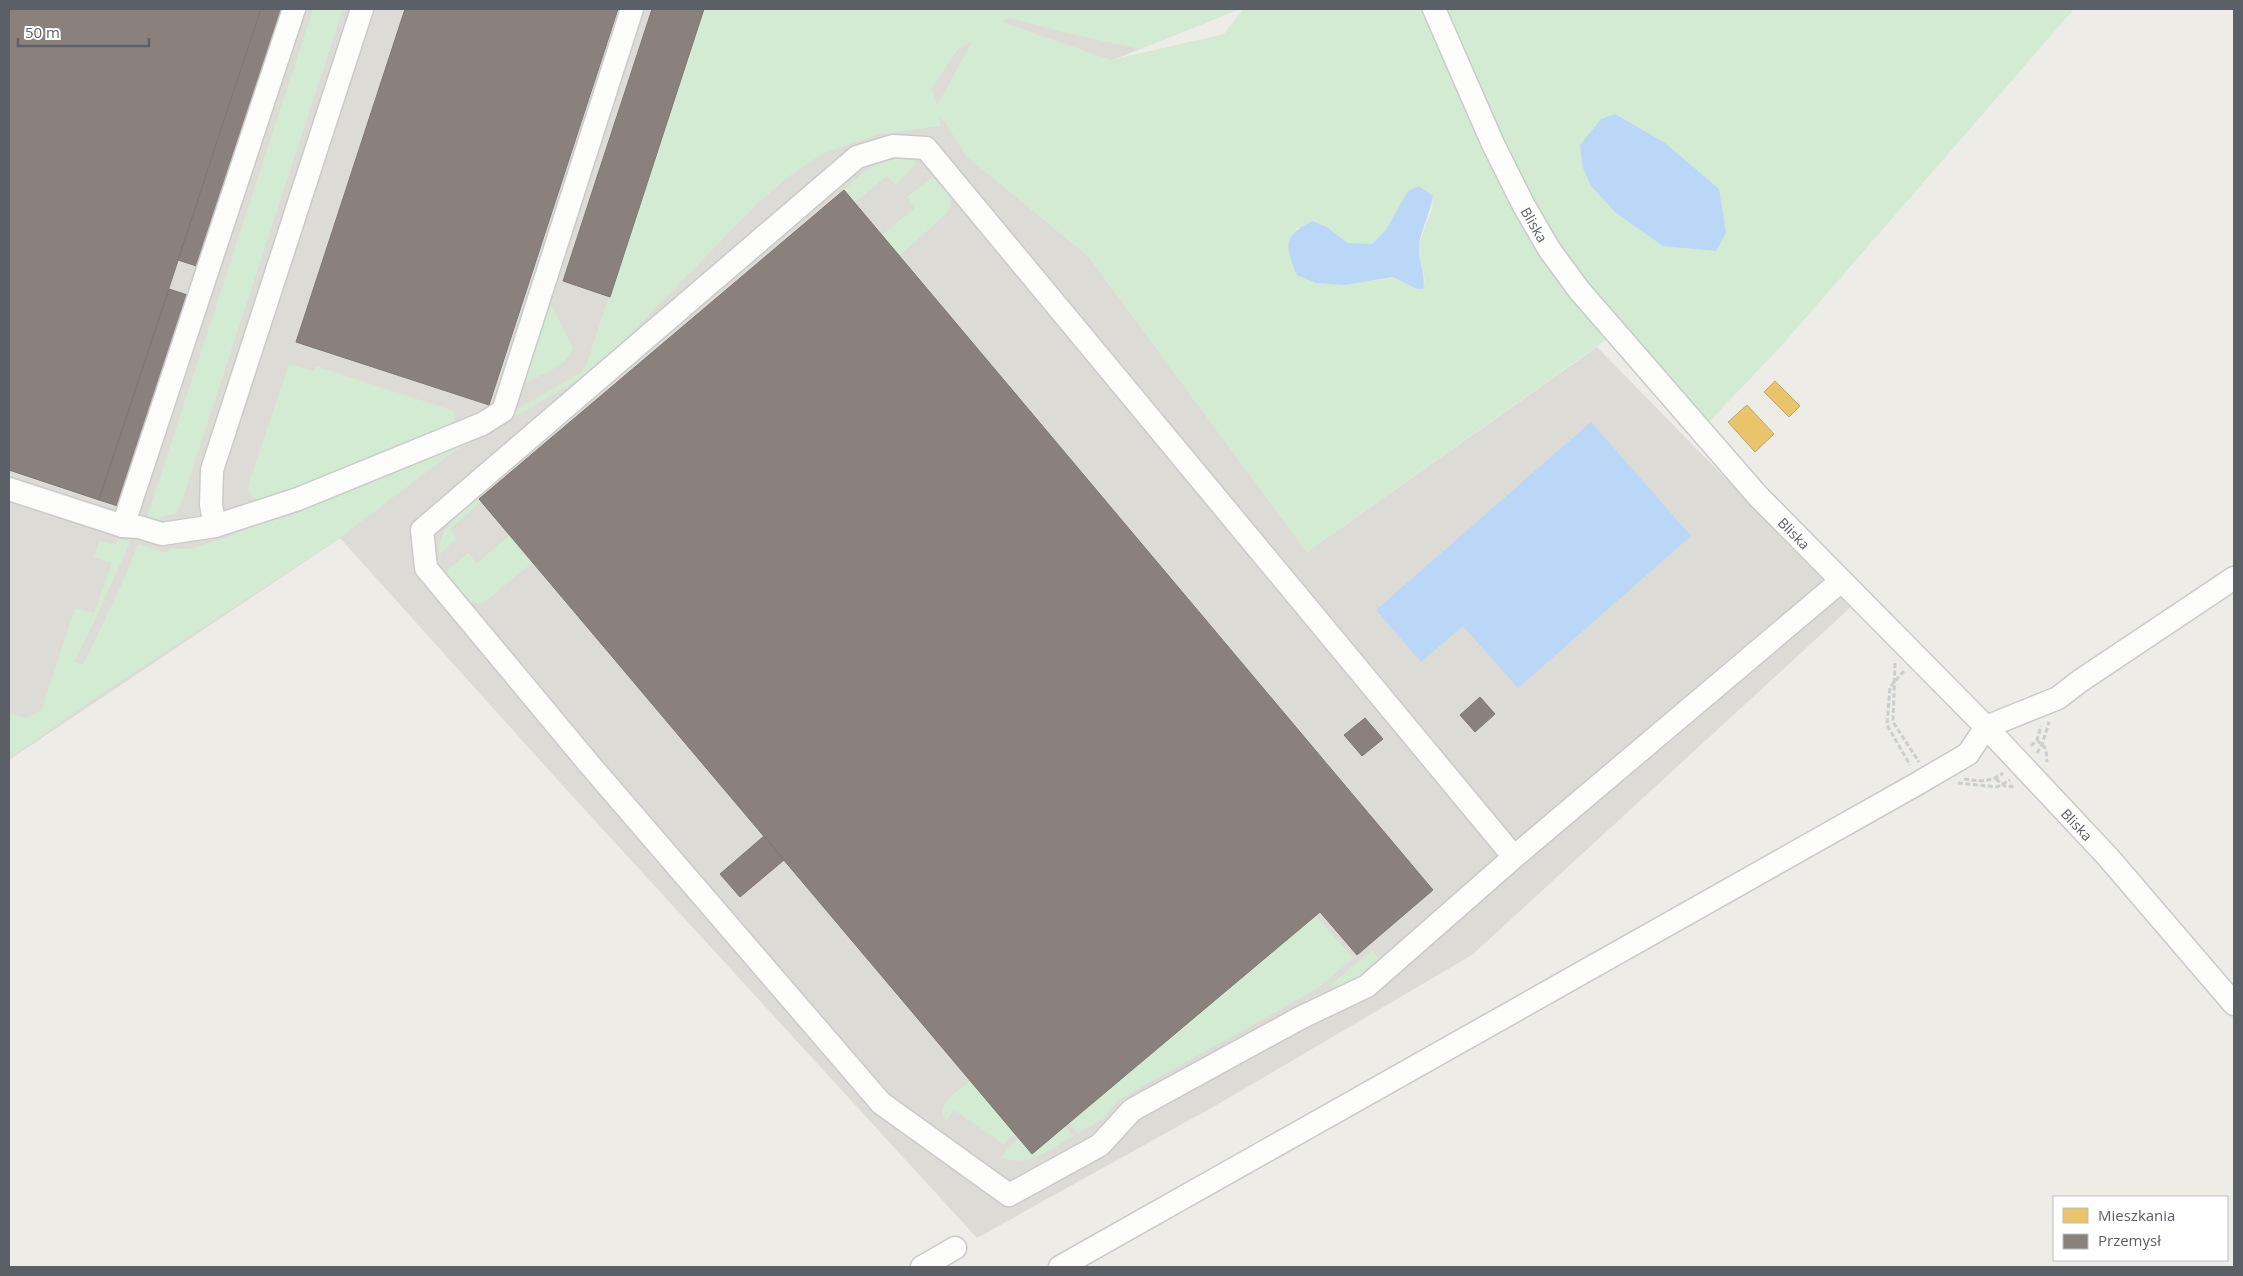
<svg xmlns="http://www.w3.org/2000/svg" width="2243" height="1276" viewBox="0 0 2243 1276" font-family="'Open Sans',sans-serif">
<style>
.industrial{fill:#dddbd6}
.green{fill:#d3ebd2;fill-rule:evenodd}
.water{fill:#bad7f8}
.homes{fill:#e9c46a;stroke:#bea669}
.industry{fill:#8a817c;stroke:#7c7775}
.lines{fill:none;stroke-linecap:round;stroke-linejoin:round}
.minor-casing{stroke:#c9cac9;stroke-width:25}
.path{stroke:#cacfcd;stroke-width:3;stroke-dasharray:5 2.5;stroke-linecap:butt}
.minor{stroke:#fcfcfb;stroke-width:22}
.labels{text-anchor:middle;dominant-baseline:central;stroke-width:5;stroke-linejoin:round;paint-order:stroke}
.street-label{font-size:14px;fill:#5b5f66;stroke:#fff}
</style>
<rect width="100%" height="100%" fill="#edece6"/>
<!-- industrial -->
<polygon class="industrial" points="9,9 1240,9 948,126 967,156 1088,256 1307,552 1597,347 1851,607 1472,955 1220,1103 977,1238 565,788 340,538 9,760"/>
<!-- green -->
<g class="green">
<polygon points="313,9 343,9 180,507 175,514 161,516 159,521 147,517"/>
<path d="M704,9H1240L1140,49L1071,34L1009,18L1002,22L1111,60L1224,34L1243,9H1424L1522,224L1577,306L1607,339L1307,552L1088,256L966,156L948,126L939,116L941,126L879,134L822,154L788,177L757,204L599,366L573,383L453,452L338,539L104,692L9,759V713L25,718L41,711L75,608L94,613L112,563L94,557L99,541L116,545L118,540L122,539L130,542L95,620L74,662L83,665L121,586L138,544L167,553L169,548L189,549L218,540L451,448L581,372L586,366ZM972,41L937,106L932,88L957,50ZM1408,191L1433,196L1432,209L1418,247L1425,281L1417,289L1393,277L1374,281L1289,256V240L1297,228H1328L1348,243L1372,244L1386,231Z"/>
<polygon points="1444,9 2074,9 1783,344 1706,425 1551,237 1513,166"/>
<path d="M900,158L914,160L917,164L895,185L887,176L854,203L844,190C864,172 872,161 900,158Z"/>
<path d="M931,178C944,181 949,194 951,206L945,215L899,256L882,235L915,208L907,197Z"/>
<path d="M548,299L573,348C568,366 540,375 525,383L522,381Z"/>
<path d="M289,364L314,371L316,366L451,410C456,416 456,419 453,425L262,501L251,496L248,490L251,477Z"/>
<path d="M474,499H479L482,501L450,529L456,539L439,555C438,529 457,515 474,499Z"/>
<polygon points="510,535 533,562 482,604 467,601 446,575 448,569 468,553 477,563"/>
<polygon points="1316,916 1353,958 1317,989 1118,1100 1103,1119 1078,1133 1069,1123"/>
<path d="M1372,950L1380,959C1363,974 1351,985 1328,987Z"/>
<path d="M970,1081L1015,1134L1003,1144L954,1110L946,1121C934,1103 958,1092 970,1081Z"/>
<path d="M1065,1126L1073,1136C1051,1149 1027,1169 1001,1157L1018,1138L1032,1154Z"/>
</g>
<!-- water -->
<g class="water">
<polygon points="1615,114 1665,143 1719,189 1726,233 1716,251 1663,246 1616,213 1591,186 1583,168 1580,145 1601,119"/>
<path d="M1419,186L1433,196C1431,211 1418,237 1419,249C1419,263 1426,275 1423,289H1417L1393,277L1344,285L1316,283L1297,275C1285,247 1282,235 1313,221L1328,228L1348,243L1372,244L1386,230L1408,191Z"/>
<polygon points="1591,422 1691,536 1518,688 1463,626 1421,662 1376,610"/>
</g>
<!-- homes -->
<g class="homes">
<polygon points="1775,381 1800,406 1789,417 1764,392"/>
<polygon points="1747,405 1774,434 1755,452 1728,422"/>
</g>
<!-- industry -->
<g class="industry">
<polygon points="9,9 261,9 99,500 9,470"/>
<polygon points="261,9 302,9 215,272 178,260"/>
<polygon points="405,9 618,9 489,405 296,342"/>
<polygon points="652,9 704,9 610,297 563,281"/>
<polygon points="844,190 1433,890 1357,955 1320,912 1032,1154 479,499"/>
<polygon points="169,289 206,301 137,512 99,500"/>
<polygon points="1480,697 1495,714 1475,732 1460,715"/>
<polygon points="1365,718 1383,739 1362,756 1344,735"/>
<polygon points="764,836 784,860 740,897 720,874"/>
</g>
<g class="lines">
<defs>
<g id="minor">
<path id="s1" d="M1434,9L1493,144L1523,204L1549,249L1579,290L1757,495L1986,727L2108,857L2234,1004"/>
<polyline points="9,489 123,526 139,527 162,534 215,526 298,499 482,424 503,411 632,9"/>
<polyline points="123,526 294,9"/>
<polyline points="215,526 211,505 212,470 362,9"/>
<polyline points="1514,857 926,148 893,146 857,157 422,530 426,568 590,765 881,1103 1009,1195 1100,1145 1132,1110 1300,1018 1367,986 1514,857 1841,581"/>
<polyline points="922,1267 955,1248"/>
<polyline points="1060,1267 1915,785 1968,754 1986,727 2058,698 2080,681 2234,578"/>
</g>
</defs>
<!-- minor casing -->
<use href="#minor" class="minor-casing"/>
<!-- path -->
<g class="path">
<polyline points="1895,663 1893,722 1919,762"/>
<polyline points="1904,671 1890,687 1887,725 1910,765"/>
<polyline points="2037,740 2046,749 2047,762"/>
<polyline points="2031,746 2037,740 2041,726"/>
<polyline points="2037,753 2042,745 2049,722"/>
<path d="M1964,779C1979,781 1991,783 2003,773"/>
<polyline points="1996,779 2005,786 2016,787"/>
<polyline points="1958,783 1997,787 2010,780"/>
</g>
<!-- minor -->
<use href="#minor" class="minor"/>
</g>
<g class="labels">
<!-- street labels -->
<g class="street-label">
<text stroke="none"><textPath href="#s1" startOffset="238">Bliska</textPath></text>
<text stroke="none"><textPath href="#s1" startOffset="642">Bliska</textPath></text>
<text stroke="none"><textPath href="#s1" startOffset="1048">Bliska</textPath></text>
</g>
</g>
<!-- border -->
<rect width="2243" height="1276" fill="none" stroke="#5b5f66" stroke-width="20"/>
<!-- legend -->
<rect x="2053" y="1196" width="175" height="65" fill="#ffffff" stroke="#bdbfc2"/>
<rect x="2063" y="1208" width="25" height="15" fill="#e9c46a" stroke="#bdbfc2"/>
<text x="2098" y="1221" font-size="15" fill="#5b5f66">Mieszkania</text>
<rect x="2063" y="1234" width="25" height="15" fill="#8a817c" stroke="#bdbfc2"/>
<text x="2098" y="1246" font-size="15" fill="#5b5f66">Przemysł</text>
<!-- scale -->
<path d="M18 38v8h131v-8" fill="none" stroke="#5b5f66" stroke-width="2.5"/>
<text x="25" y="38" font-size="15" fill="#5b5f66" stroke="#ffffff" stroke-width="4" paint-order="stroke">50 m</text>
</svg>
